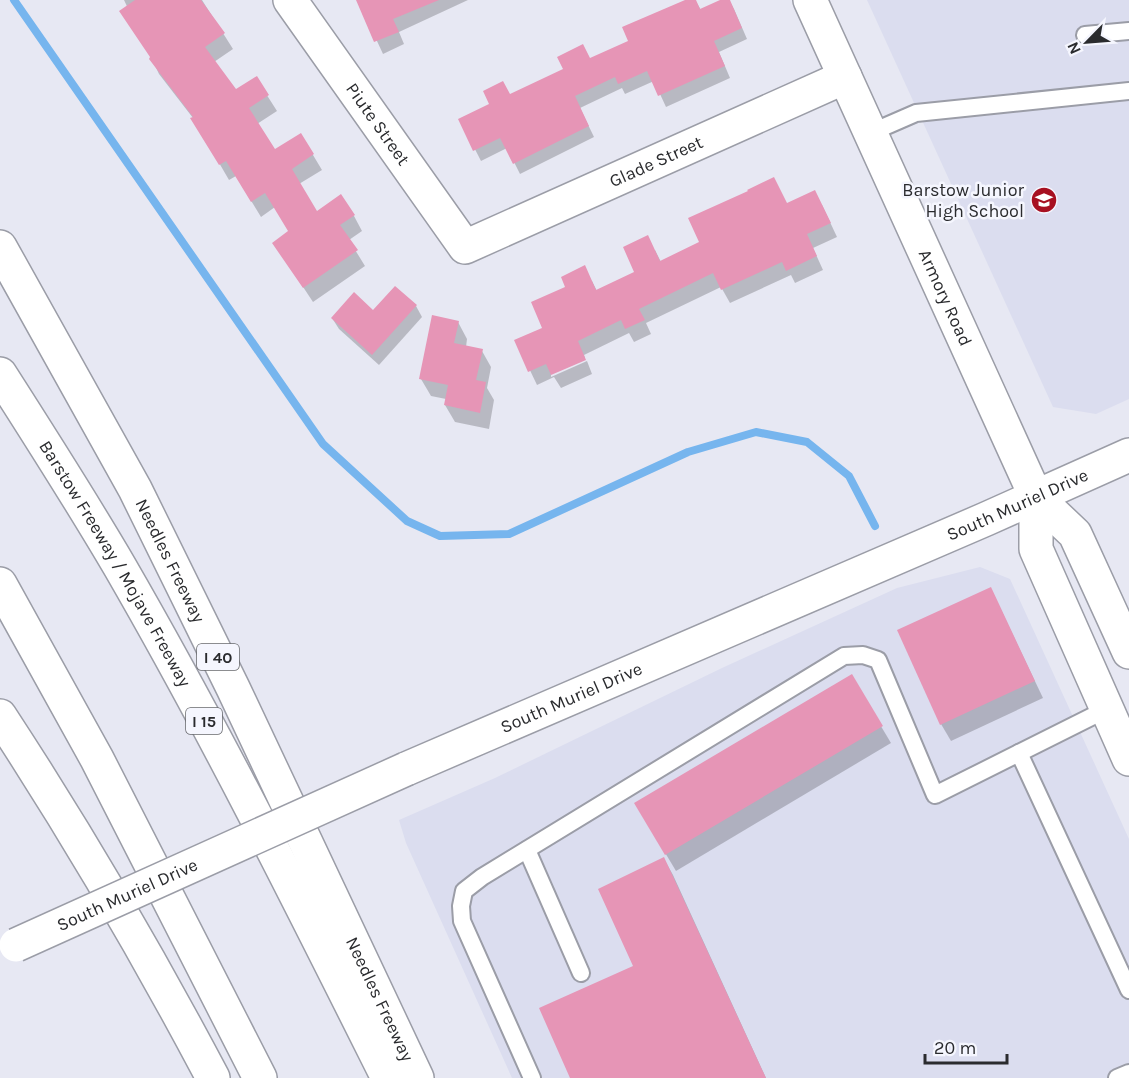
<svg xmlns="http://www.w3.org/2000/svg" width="1129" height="1078" viewBox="0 0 1129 1078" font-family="Karla,sans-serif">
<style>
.built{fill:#dbddef}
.shadow{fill:#0003}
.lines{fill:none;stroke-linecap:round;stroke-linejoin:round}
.stream{stroke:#76b5ee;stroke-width:8}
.building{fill:#e695b6}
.lane-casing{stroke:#9b9da7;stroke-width:20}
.street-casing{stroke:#9b9da7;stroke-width:36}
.secondary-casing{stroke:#9b9da7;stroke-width:36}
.highway-casing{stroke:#9b9da7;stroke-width:36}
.lane{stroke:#fff;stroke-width:16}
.street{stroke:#fff;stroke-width:33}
.secondary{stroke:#fff;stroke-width:33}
.highway{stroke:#fff;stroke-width:33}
.secondary-bridge-casing{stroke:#9b9da7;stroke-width:36;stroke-linecap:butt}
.secondary-bridge{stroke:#fff;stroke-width:33}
.labels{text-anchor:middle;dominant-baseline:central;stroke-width:5;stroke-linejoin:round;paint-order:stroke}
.shield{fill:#f5f6fe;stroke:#67686c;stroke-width:1.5}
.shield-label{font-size:16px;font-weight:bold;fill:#2a2b2e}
.street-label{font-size:18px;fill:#2a2b2e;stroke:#f5f6fe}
.poi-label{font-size:18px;fill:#2a2b2e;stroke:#f5f6fe;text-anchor:end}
</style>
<rect width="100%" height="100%" fill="#e7e8f3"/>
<!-- built -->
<g class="built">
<polygon points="867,0 1129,0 1129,399 1096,414 1053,407"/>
<polygon points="980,567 1010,579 1129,839 1129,1078 512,1078 406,843 399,820 495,778 722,668 897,588"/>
</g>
<!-- shadow -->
<g class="shadow">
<polygon points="124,0 202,0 233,49 214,62 236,91 256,78 277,111 257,124 274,151 301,135 322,170 299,184 317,213 354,216 362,231 349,240 365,266 313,302 274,243 290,232 275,207 261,217 236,176 229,180 193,118 159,74"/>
<polygon points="358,0 468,0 399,32 404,44 383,54"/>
<polygon points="688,0 695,0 701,10 723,0 729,0 734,9 747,39 719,52 730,78 666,107 654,81 625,94 622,88 580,108 594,137 520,174 507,148 481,161 460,120 630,42"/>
<polygon points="787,205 822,205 837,237 813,248 823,270 795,283 791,275 730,303 721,287 646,323 651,334 634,342 629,333 584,355 585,358 551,374 551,377 587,361 592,374 561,388 554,377 537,385 516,341 544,329 592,281 597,291 636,272 655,250 661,262"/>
<polygon points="416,306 422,317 379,365 339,329 332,318"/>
<polygon points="458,322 467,339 466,347 482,351 491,367 487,388 494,400 489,429 455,422 445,405 446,399 431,396 421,379"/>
<polygon points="991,589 1043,698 951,741 941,724"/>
<polygon points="851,676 891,743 676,871 636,804"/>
<polygon points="664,859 673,875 766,1078 572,1078 635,966"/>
</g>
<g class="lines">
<!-- stream -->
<polyline class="stream" points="14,0 323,444 407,521 440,536 509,534 688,452 756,432 807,442 849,476 875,526"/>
</g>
<!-- building -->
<g class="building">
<polygon points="135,0 201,0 225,33 205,47 236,89 257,76 269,95 249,108 275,149 301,133 314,154 292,169 317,211 341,194 355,215 340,225 358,250 303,288 272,243 288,231 265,193 251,202 226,161 219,165 190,118 193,117 149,59 150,57 119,11"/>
<polygon points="356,0 439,0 393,19 399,32 374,42"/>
<polygon points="685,0 696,0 700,9 720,0 730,0 742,28 714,41 725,66 658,96 647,71 618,84 615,77 575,96 589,126 513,164 500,138 473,151 458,119 489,104 483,91 503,81 510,94 563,69 557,57 583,44 590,58 628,41 622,27"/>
<polygon points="774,177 787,203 815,190 831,223 807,234 817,256 786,271 782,262 721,290 713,273 639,309 645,320 625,329 621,320 578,341 586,360 551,375 546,364 528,372 514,340 542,328 531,302 565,287 561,277 585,265 596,290 634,272 623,247 648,235 660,261 699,242 688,218 748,191 747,190"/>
<polygon points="395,286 417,305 372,355 331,318 354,292 373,310"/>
<polygon points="432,315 459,321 454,343 483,349 476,380 486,382 480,413 444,405 448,385 419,379"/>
<polygon points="991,587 1035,681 940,725 897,630"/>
<polygon points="852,674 883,726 665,855 634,803"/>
<polygon points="664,857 766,1078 570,1078 539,1008 633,966 598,889"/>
</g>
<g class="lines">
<defs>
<g id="lane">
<polyline points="1085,35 1129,31"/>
<polyline points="870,133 916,113 1129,91"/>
<polyline points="1019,753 1107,709"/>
<polyline points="527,850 581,973"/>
<polyline points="532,1078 462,921 461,906 464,891 482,877 844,656 863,655 878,660 935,795 1019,753 1129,990"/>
<polyline points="1117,1078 1129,1073"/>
</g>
<g id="street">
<path id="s1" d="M290,0L465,247L845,77"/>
</g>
<g id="secondary">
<path id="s2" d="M810,0L1036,497L1075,534L1129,652"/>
<polyline points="1036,497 1036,549 1129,759"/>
<path id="s3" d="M406,769L986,519L1129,455"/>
</g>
<g id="highway">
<path id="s4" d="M0,247L135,489L233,688L417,1078"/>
<path id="s5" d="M0,374C41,438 82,502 120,567C216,733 302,906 388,1078"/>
<polyline points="0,584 97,759 260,1078"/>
<path d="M0,716C78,835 147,953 213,1078"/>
</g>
</defs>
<!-- lane casing -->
<use href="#lane" class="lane-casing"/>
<!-- street casing -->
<use href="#street" class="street-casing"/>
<!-- secondary casing -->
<use href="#secondary" class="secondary-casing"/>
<!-- highway casing -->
<use href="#highway" class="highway-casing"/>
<!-- lane -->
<use href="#lane" class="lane"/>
<!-- street -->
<use href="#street" class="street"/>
<!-- secondary -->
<use href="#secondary" class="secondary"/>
<!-- highway -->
<use href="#highway" class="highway"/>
<defs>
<g id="secondary-bridge">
<path id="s6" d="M16,945L406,769"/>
</g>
</defs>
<!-- secondary-bridge casing -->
<use href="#secondary-bridge" class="secondary-bridge-casing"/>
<!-- secondary-bridge -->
<use href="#secondary-bridge" class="secondary-bridge"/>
</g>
<!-- icons -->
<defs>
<symbol id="school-disc" viewBox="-11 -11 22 22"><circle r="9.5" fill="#a71021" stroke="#f5f6fe"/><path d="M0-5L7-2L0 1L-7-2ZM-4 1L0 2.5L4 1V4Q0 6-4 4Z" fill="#fff"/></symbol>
</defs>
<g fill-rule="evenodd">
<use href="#school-disc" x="1029" y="185" width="30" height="30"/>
</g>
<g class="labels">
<!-- shield labels -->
<g class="shield">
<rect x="197" y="644" width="42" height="26" rx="4.5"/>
<rect x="186" y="708" width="36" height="26" rx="4.5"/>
</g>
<g class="shield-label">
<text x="218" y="657">I 40</text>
<text x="204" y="721">I 15</text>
</g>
<!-- street labels -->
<g class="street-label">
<text stroke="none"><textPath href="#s1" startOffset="152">Piute Street</textPath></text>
<text stroke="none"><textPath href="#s1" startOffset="512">Glade Street</textPath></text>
<text stroke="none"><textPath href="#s2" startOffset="327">Armory Road</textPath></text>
<text stroke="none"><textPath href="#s3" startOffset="666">South Muriel Drive</textPath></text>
<text stroke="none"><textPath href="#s4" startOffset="357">Needles Freeway</textPath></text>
<text stroke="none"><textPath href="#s5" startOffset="222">Barstow Freeway / Mojave Freeway</textPath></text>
<text stroke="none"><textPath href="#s3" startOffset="180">South Muriel Drive</textPath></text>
<text stroke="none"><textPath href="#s6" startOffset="122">South Muriel Drive</textPath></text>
<text stroke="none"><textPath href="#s4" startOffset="843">Needles Freeway</textPath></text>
</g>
<!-- poi labels -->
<g class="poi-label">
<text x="1024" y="190">Barstow Junior<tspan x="1024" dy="21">High School</tspan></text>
</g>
</g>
<!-- north arrow -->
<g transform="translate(1087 42) rotate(245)" stroke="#f5f6fe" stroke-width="4.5" paint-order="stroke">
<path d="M0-4.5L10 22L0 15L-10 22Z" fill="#2a2b2e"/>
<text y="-9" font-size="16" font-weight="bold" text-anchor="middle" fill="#2a2b2e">N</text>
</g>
<!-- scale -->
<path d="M925 1054v9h82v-9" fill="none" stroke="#2a2b2e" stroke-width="3"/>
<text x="934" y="1054" font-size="18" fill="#2a2b2e" stroke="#f5f6fe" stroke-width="4.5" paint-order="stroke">20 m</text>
</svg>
